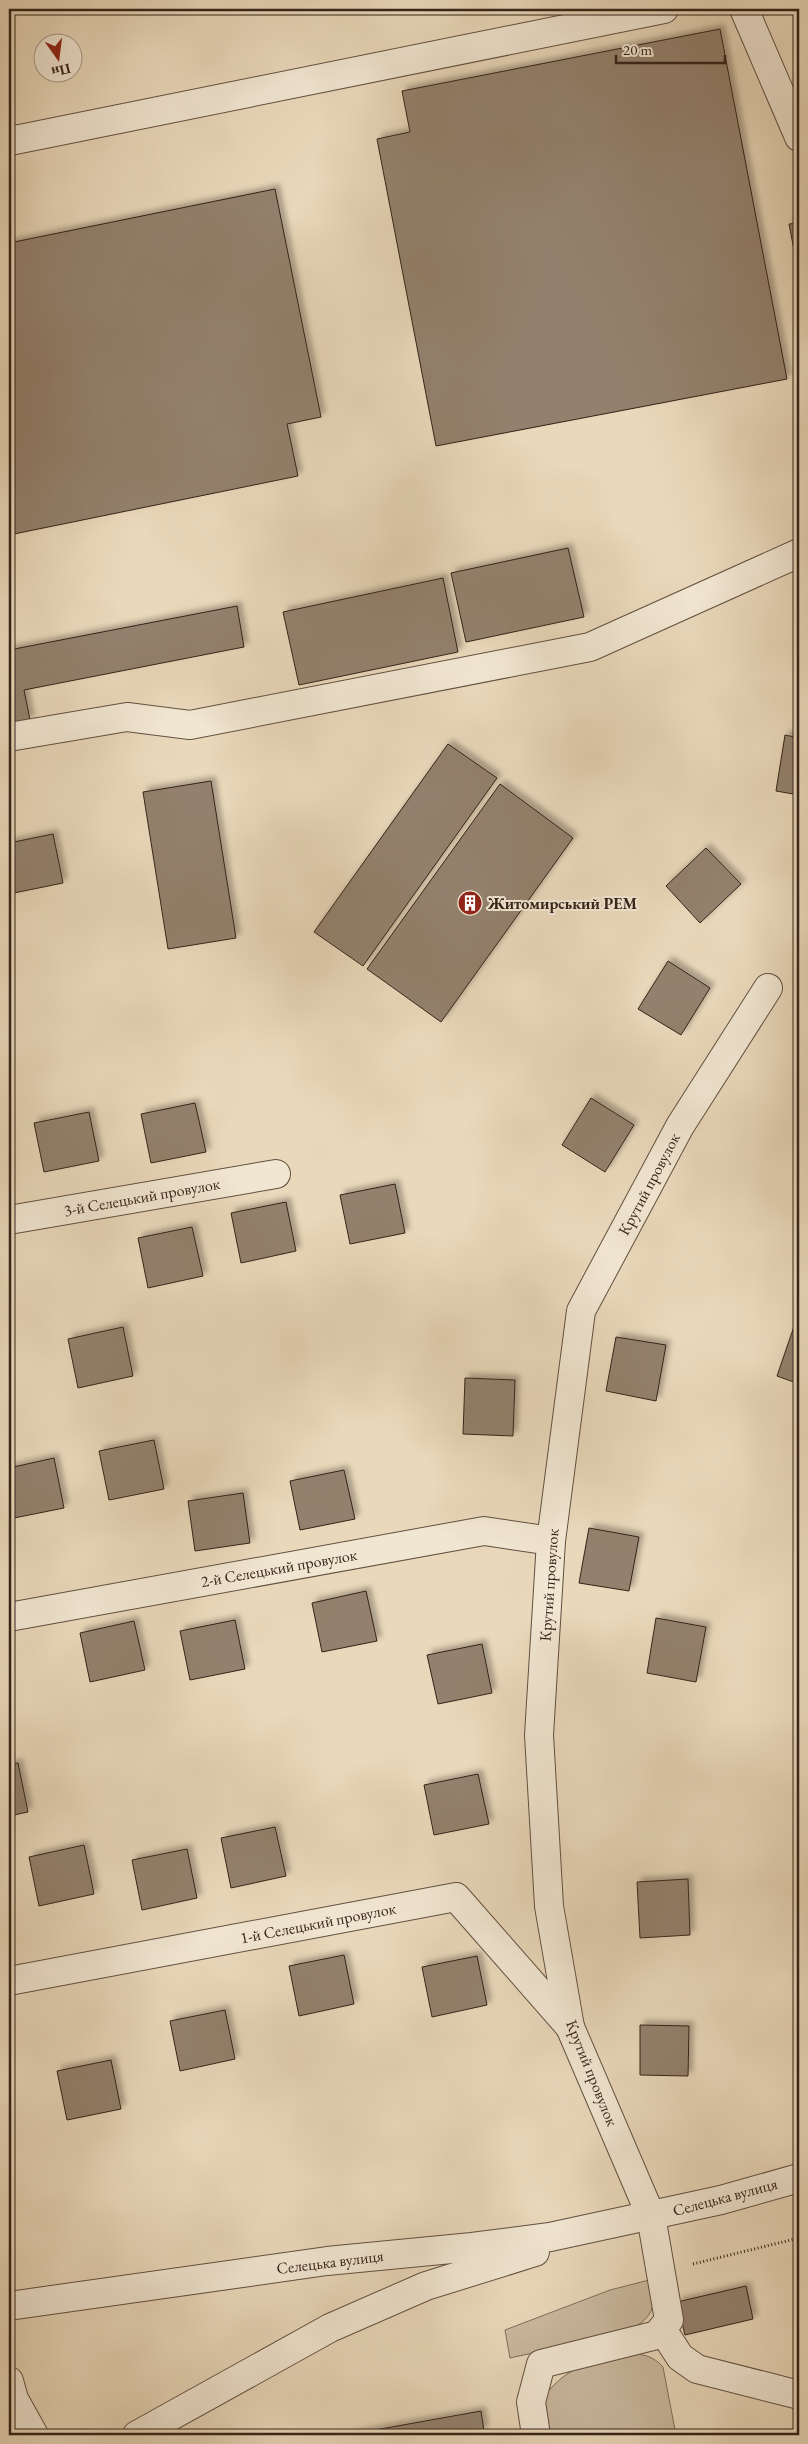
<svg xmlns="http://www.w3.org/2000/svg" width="808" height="2444" viewBox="0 0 808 2444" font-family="'EB Garamond',serif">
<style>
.green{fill:#cab99f;stroke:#806e5c}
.building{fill:#93816d;stroke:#352319;filter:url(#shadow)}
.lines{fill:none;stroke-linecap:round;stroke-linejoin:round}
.minor-casing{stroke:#625041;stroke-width:30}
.path{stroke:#352319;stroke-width:3;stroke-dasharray:1 2.5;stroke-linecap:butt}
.minor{stroke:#f1e6d2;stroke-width:28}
.labels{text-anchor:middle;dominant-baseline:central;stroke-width:4;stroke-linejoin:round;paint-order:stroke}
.poi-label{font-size:16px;font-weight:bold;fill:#352319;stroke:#f1e6d2;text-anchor:start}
.street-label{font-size:16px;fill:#352319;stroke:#f1e6d2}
</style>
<defs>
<filter id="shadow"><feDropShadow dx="4.5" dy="-4.5" stdDeviation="2.5" flood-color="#0004"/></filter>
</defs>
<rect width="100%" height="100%" fill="#e9d8ba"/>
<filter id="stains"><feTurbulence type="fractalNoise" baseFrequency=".004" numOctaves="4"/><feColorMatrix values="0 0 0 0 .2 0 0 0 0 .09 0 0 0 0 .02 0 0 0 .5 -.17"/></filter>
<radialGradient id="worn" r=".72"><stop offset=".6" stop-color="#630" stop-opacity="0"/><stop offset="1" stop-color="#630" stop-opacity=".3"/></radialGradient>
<!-- green -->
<g class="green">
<path d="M653,2279C658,2311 649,2323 619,2334L510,2358L505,2330L610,2290Z"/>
<path d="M629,2354C644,2354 653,2356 663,2367L676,2435H546L544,2396C571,2363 591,2363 629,2354Z"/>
</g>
<!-- building -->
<g class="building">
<polygon points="398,9 419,9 399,14"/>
<polygon points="720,29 787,379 436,446 377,139 410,132 402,91"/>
<polygon points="275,189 321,417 287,424 298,476 9,535 9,243"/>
<polygon points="799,223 799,276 789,224"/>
<polygon points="568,548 584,617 466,642 451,573"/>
<polygon points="443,578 458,652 299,685 283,612"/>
<polygon points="237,606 244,647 24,690 30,720 9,724 9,650"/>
<polygon points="785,735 799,738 799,795 776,791"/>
<polygon points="448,744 497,778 363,966 314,932"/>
<polygon points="211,781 236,938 168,949 143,792"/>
<polygon points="500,784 573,838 441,1022 367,969"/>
<polygon points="53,834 63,883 9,894 9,843"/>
<polygon points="706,848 741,884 700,923 666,886"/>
<polygon points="668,961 710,988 681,1035 638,1009"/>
<polygon points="591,1098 634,1125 605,1172 562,1145"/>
<polygon points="195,1103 206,1152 151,1163 141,1114"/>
<polygon points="89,1112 99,1161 44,1172 34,1123"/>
<polygon points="395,1184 405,1233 350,1244 340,1195"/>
<polygon points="286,1202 296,1251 241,1263 231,1213"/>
<polygon points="192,1227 203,1276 148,1288 138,1238"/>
<polygon points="799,1312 799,1384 777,1376"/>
<polygon points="123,1327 133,1376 78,1388 68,1339"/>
<polygon points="616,1337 666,1345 656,1401 606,1391"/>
<polygon points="465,1378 515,1380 513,1436 463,1434"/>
<polygon points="154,1440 164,1489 109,1500 99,1451"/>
<polygon points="54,1458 64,1508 9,1519 9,1468"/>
<polygon points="344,1470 355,1519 300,1530 290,1481"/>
<polygon points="243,1493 250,1543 195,1551 188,1501"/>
<polygon points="589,1528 639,1537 629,1591 579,1583"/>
<polygon points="366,1591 377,1641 322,1652 312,1603"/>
<polygon points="656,1618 706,1627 696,1682 647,1673"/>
<polygon points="235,1620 245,1669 190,1680 180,1631"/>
<polygon points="134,1621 145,1670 90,1682 80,1633"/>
<polygon points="482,1644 492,1693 438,1704 427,1655"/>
<polygon points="18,1763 28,1812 9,1816 9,1765"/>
<polygon points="478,1774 489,1824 434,1835 424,1785"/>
<polygon points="275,1827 286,1876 231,1888 221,1838"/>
<polygon points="84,1845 94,1894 39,1906 29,1857"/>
<polygon points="187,1849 197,1898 142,1910 132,1860"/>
<polygon points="688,1879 690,1935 640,1938 637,1882"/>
<polygon points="344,1955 354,2004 299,2016 289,1966"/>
<polygon points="477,1956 487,2005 432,2017 422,1967"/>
<polygon points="225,2010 235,2059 180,2071 170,2021"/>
<polygon points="640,2025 689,2026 688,2076 640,2075"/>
<polygon points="111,2060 121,2109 67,2120 57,2071"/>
<polygon points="746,2286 753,2319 685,2335 677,2302"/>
<polygon points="481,2411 484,2431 477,2432 478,2435 347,2435"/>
</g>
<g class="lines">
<defs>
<g id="minor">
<polyline points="744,9 799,137"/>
<polyline points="9,137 10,141 664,9"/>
<polyline points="9,737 127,717 190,725 590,647 799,553"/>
<polyline points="9,1220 276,1174"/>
<polyline points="9,1617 484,1531 551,1541"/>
<polyline points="9,1981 456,1897 570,2027"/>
<polyline points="9,2306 327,2261 472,2247 550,2237 721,2200 799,2178"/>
<polyline points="662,2329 680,2357 697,2369 799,2395"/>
<polyline points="9,2381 14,2399 34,2435"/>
<polyline points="137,2435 330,2328 426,2286 535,2252"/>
<polyline points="536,2435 531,2402 541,2364 657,2335 669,2320 651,2216 570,2027 549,1906 539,1735 551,1541 581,1311 680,1126 768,988"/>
</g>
</defs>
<!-- minor casing -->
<use href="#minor" class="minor-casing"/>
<!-- path -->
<polyline class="path" points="693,2264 799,2238"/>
<!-- minor -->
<use href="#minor" class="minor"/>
</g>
<!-- icons -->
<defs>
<symbol id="building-disc" viewBox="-11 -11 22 22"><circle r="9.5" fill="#8f2418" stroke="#f1e6d2"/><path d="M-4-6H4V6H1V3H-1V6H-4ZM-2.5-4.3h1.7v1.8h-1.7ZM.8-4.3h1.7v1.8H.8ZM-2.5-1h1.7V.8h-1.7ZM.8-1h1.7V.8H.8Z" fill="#fff"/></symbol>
</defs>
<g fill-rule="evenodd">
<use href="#building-disc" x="456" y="889" width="28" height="28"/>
</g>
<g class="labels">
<!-- poi labels -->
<g class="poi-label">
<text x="488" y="903">Житомирський РЕМ</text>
</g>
<!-- street labels -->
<g class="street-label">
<text transform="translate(649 1184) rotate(-62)">Крутий провулок</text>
<text transform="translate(142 1197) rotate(-10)">3-й Селецький провулок</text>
<text transform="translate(279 1568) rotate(-10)">2-й Селецький провулок</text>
<text transform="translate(549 1585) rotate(-86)">Крутий провулок</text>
<text transform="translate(318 1923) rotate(-11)">1-й Селецький провулок</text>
<text transform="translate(592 2073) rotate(68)">Крутий провулок</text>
<text transform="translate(725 2197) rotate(-15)">Селецька вулиця</text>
<text transform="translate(330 2262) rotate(-7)">Селецька вулиця</text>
</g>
</g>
<!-- margin -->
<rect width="808" height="2444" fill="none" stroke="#e9d8ba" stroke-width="30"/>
<rect x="10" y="10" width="788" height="2424" fill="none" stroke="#352319" stroke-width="2.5"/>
<rect x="15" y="15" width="778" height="2414" fill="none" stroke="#352319"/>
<!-- north arrow -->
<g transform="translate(58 58) rotate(166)"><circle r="24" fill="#f1e6d2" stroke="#a69888"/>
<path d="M0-4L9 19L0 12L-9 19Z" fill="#8f2418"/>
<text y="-8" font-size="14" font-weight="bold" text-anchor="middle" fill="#352319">Пн</text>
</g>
<!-- scale -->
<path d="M616 55v8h109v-8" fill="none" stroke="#352319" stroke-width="2.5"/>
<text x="623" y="55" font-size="15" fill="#352319" stroke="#f1e6d2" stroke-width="4" paint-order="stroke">20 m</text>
<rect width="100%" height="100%" filter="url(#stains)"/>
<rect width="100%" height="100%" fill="url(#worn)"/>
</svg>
